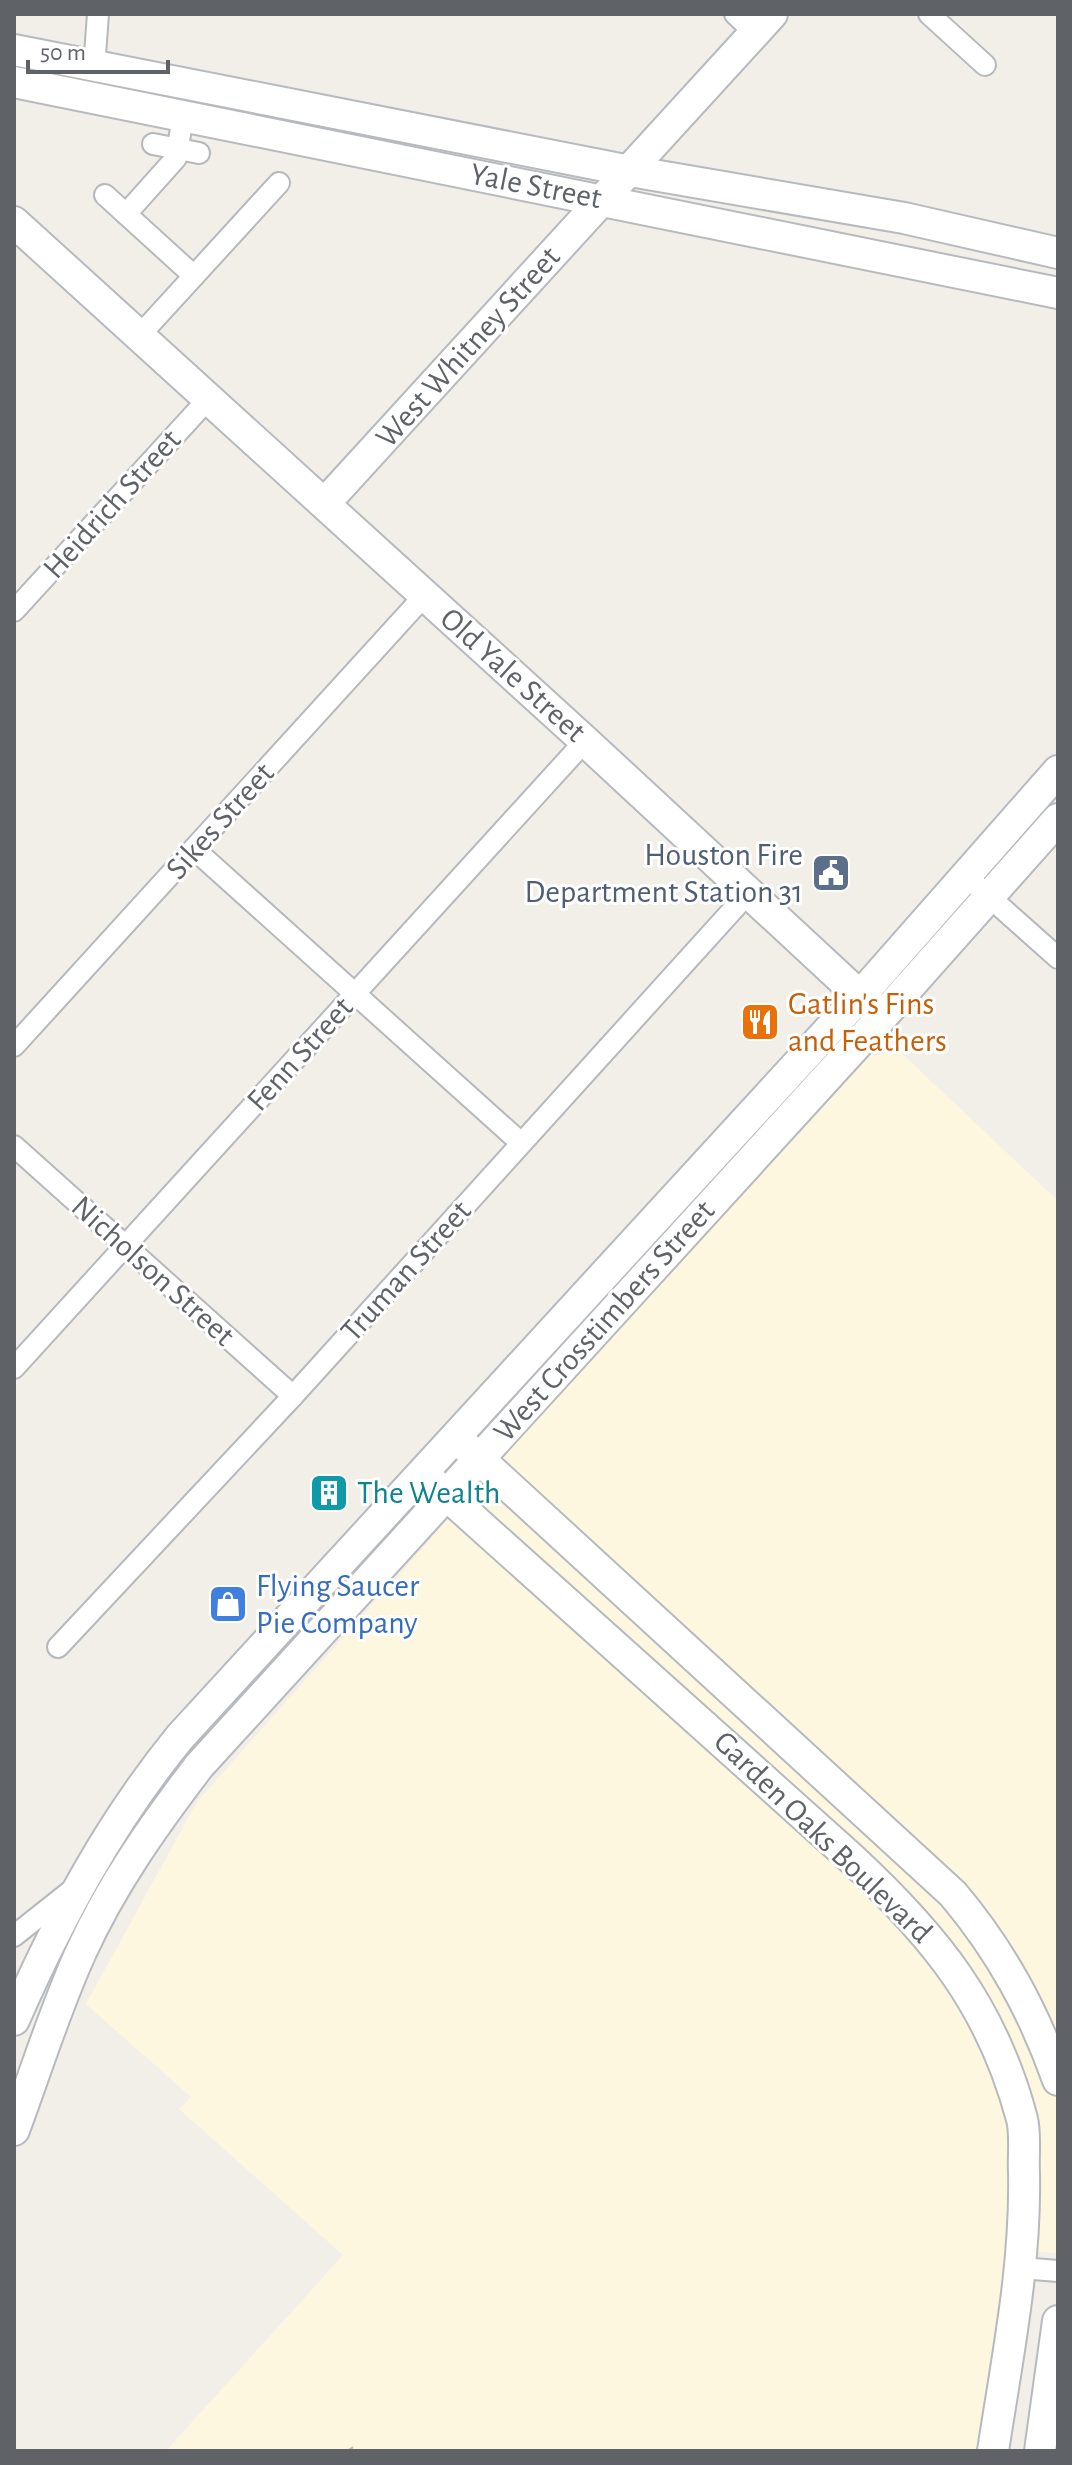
<svg xmlns="http://www.w3.org/2000/svg" width="1072" height="2465" viewBox="0 0 1072 2465" font-family="'Alegreya Sans',sans-serif">
<style>
.commercial{fill:#fef7e0}
.lines{fill:none;stroke-linecap:round;stroke-linejoin:round}
.street-casing{stroke:#b5b8bc;stroke-width:24}
.secondary-casing{stroke:#b6babf;stroke-width:34}
.street{stroke:#fff;stroke-width:20}
.secondary{stroke:#fff;stroke-width:30}
.rail{stroke:#b6b7b8;stroke-width:6;stroke-dasharray:2 10;stroke-linecap:butt}
.labels{text-anchor:middle;dominant-baseline:central;stroke-width:6;stroke-linejoin:round;paint-order:stroke}
.street-label{font-size:32px;fill:#5f6368;stroke:#fff}
.service-label{font-size:32px;fill:#4e5e75;stroke:#fff;text-anchor:end}
.food-label{font-size:32px;fill:#c56008;stroke:#fff;text-anchor:start}
.culture-label{font-size:32px;fill:#0d838f;stroke:#fff;text-anchor:start}
.shop-label{font-size:32px;fill:#366cbe;stroke:#fff;text-anchor:start}
</style>
<rect width="100%" height="100%" fill="#f1efe8"/>
<!-- commercial -->
<polygon class="commercial" points="880,1033 1058,1201 1058,2253 1006,2249 977,2451 166,2451 343,2255 179,2109 191,2097 86,2004 197,1802"/>
<g class="lines">
<defs>
<g id="street">
<polyline points="735,14 755,33"/>
<polyline points="929,14 985,65"/>
<polyline points="94,68 98,14"/>
<polyline points="153,144 199,153"/>
<polyline points="105,195 194,276"/>
<polyline points="126,214 176,158 183,117"/>
<polyline points="140,335 279,183"/>
<polyline points="14,611 210,397"/>
<polyline points="194,849 521,1143"/>
<polyline points="967,877 1058,958"/>
<polyline points="14,1046 425,595"/>
<polyline points="14,1146 293,1396"/>
<polyline points="14,1368 585,741"/>
<polyline points="58,1647 293,1396 749,892"/>
<polyline points="14,1936 77,1886"/>
<polyline points="1021,2268 1058,2271"/>
</g>
<g id="secondary">
<polyline points="14,50 630,171 904,218 1058,253"/>
<polyline points="14,82 1058,293"/>
<polyline points="14,222 585,741 874,1009"/>
<polyline points="325,503 772,14"/>
<path d="M465,1446L953,1894C1001,1951 1033,2010 1058,2080"/>
<path d="M432,1482L851,1858C935,1936 992,2006 1022,2119C1026,2135 1023,2156 1024,2173C1026,2267 1007,2359 993,2451"/>
<path d="M14,2020C59,1918 109,1824 180,1737L860,996L1058,771"/>
<path d="M14,2130C36,2071 55,2009 81,1952C112,1884 154,1825 199,1766L882,1017L1058,819"/>
<polyline points="1040,2451 1058,2321"/>
</g>
</defs>
<!-- street casing -->
<use href="#street" class="street-casing"/>
<!-- secondary casing -->
<use href="#secondary" class="secondary-casing"/>
<!-- street -->
<use href="#street" class="street"/>
<!-- secondary -->
<use href="#secondary" class="secondary"/>
<!-- rail -->
<polyline class="rail" points="350,2448 352,2451"/>
</g>
<!-- icons -->
<defs>
<symbol id="civic-square" viewBox="-11 -11 22 22"><rect x="-9" y="-9" width="18" height="18" rx="4" fill="#5c6f8a" stroke="#fff"/><path d="M-.6-6.5H3V-4.5H.6V-3L4-1V1h2V6H-6V1h2V-1L-.6-3ZM-1.2 2.5V6h2.4V2.5Z" fill="#fff"/></symbol>
<symbol id="restaurant-square" viewBox="-11 -11 22 22"><rect x="-9" y="-9" width="18" height="18" rx="4" fill="#e8710a" stroke="#fff"/><path d="M-5-6h1v4h1v-4h1v4h1v-4h1v5L-1.5 .5V6h-2V.5L-5-1ZM5-6V6H3V1.5H1.5Q1.5-4 5-6Z" fill="#fff"/></symbol>
<symbol id="building-square" viewBox="-11 -11 22 22"><rect x="-9" y="-9" width="18" height="18" rx="4" fill="#0f9aa8" stroke="#fff"/><path d="M-4-6H4V6H1V3H-1V6H-4ZM-2.5-4.3h1.7v1.8h-1.7ZM.8-4.3h1.7v1.8H.8ZM-2.5-1h1.7V.8h-1.7ZM.8-1h1.7V.8H.8Z" fill="#fff"/></symbol>
<symbol id="shop-square" viewBox="-11 -11 22 22"><rect x="-9" y="-9" width="18" height="18" rx="4" fill="#3f7fe0" stroke="#fff"/><path d="M-5-2.5h2.3a2.7 3.5 0 0 1 5.4 0H5L5.5 6h-11ZM-1.5-2.5h3a1.5 2.3 0 0 0-3 0Z" fill="#fff"/></symbol>
</defs>
<g fill-rule="evenodd">
<use href="#civic-square" x="809" y="851" width="44" height="44"/>
<use href="#restaurant-square" x="738" y="1000" width="44" height="44"/>
<use href="#building-square" x="307" y="1471" width="44" height="44"/>
<use href="#shop-square" x="206" y="1582" width="44" height="44"/>
</g>
<g class="labels">
<!-- street labels -->
<g class="street-label">
<text transform="translate(536 186) rotate(11)">Yale Street</text>
<text transform="translate(468 347) rotate(-48)">West Whitney Street</text>
<text transform="translate(112 504) rotate(-48)">Heidrich Street</text>
<text transform="translate(513 675) rotate(42)">Old Yale Street</text>
<text transform="translate(220 821) rotate(-48)">Sikes Street</text>
<text transform="translate(300 1054) rotate(-48)">Fenn Street</text>
<text transform="translate(153 1271) rotate(42)">Nicholson Street</text>
<text transform="translate(406 1271) rotate(-48)">Truman Street</text>
<text transform="translate(604 1321) rotate(-48)">West Crosstimbers Street</text>
<text transform="translate(823 1837) rotate(44)">Garden Oaks Boulevard</text>
</g>
<!-- service labels -->
<g class="service-label">
<text x="803" y="855">Houston Fire<tspan x="803" dy="37">Department Station 31</tspan></text>
</g>
<!-- food labels -->
<g class="food-label">
<text x="788" y="1004">Gatlin's Fins<tspan x="788" dy="37">and Feathers</tspan></text>
</g>
<!-- culture labels -->
<g class="culture-label">
<text x="357" y="1493">The Wealth</text>
</g>
<!-- shop labels -->
<g class="shop-label">
<text x="256" y="1586">Flying Saucer<tspan x="256" dy="37">Pie Company</tspan></text>
</g>
</g>
<!-- border -->
<rect width="1072" height="2465" fill="none" stroke="#5f6368" stroke-width="32"/>
<!-- scale -->
<path d="M28 60v12h140v-12" fill="none" stroke="#5f6368" stroke-width="4"/>
<text x="40" y="60" font-size="24" fill="#5f6368" stroke="#ffffff" stroke-width="6" paint-order="stroke">50 m</text>
</svg>
